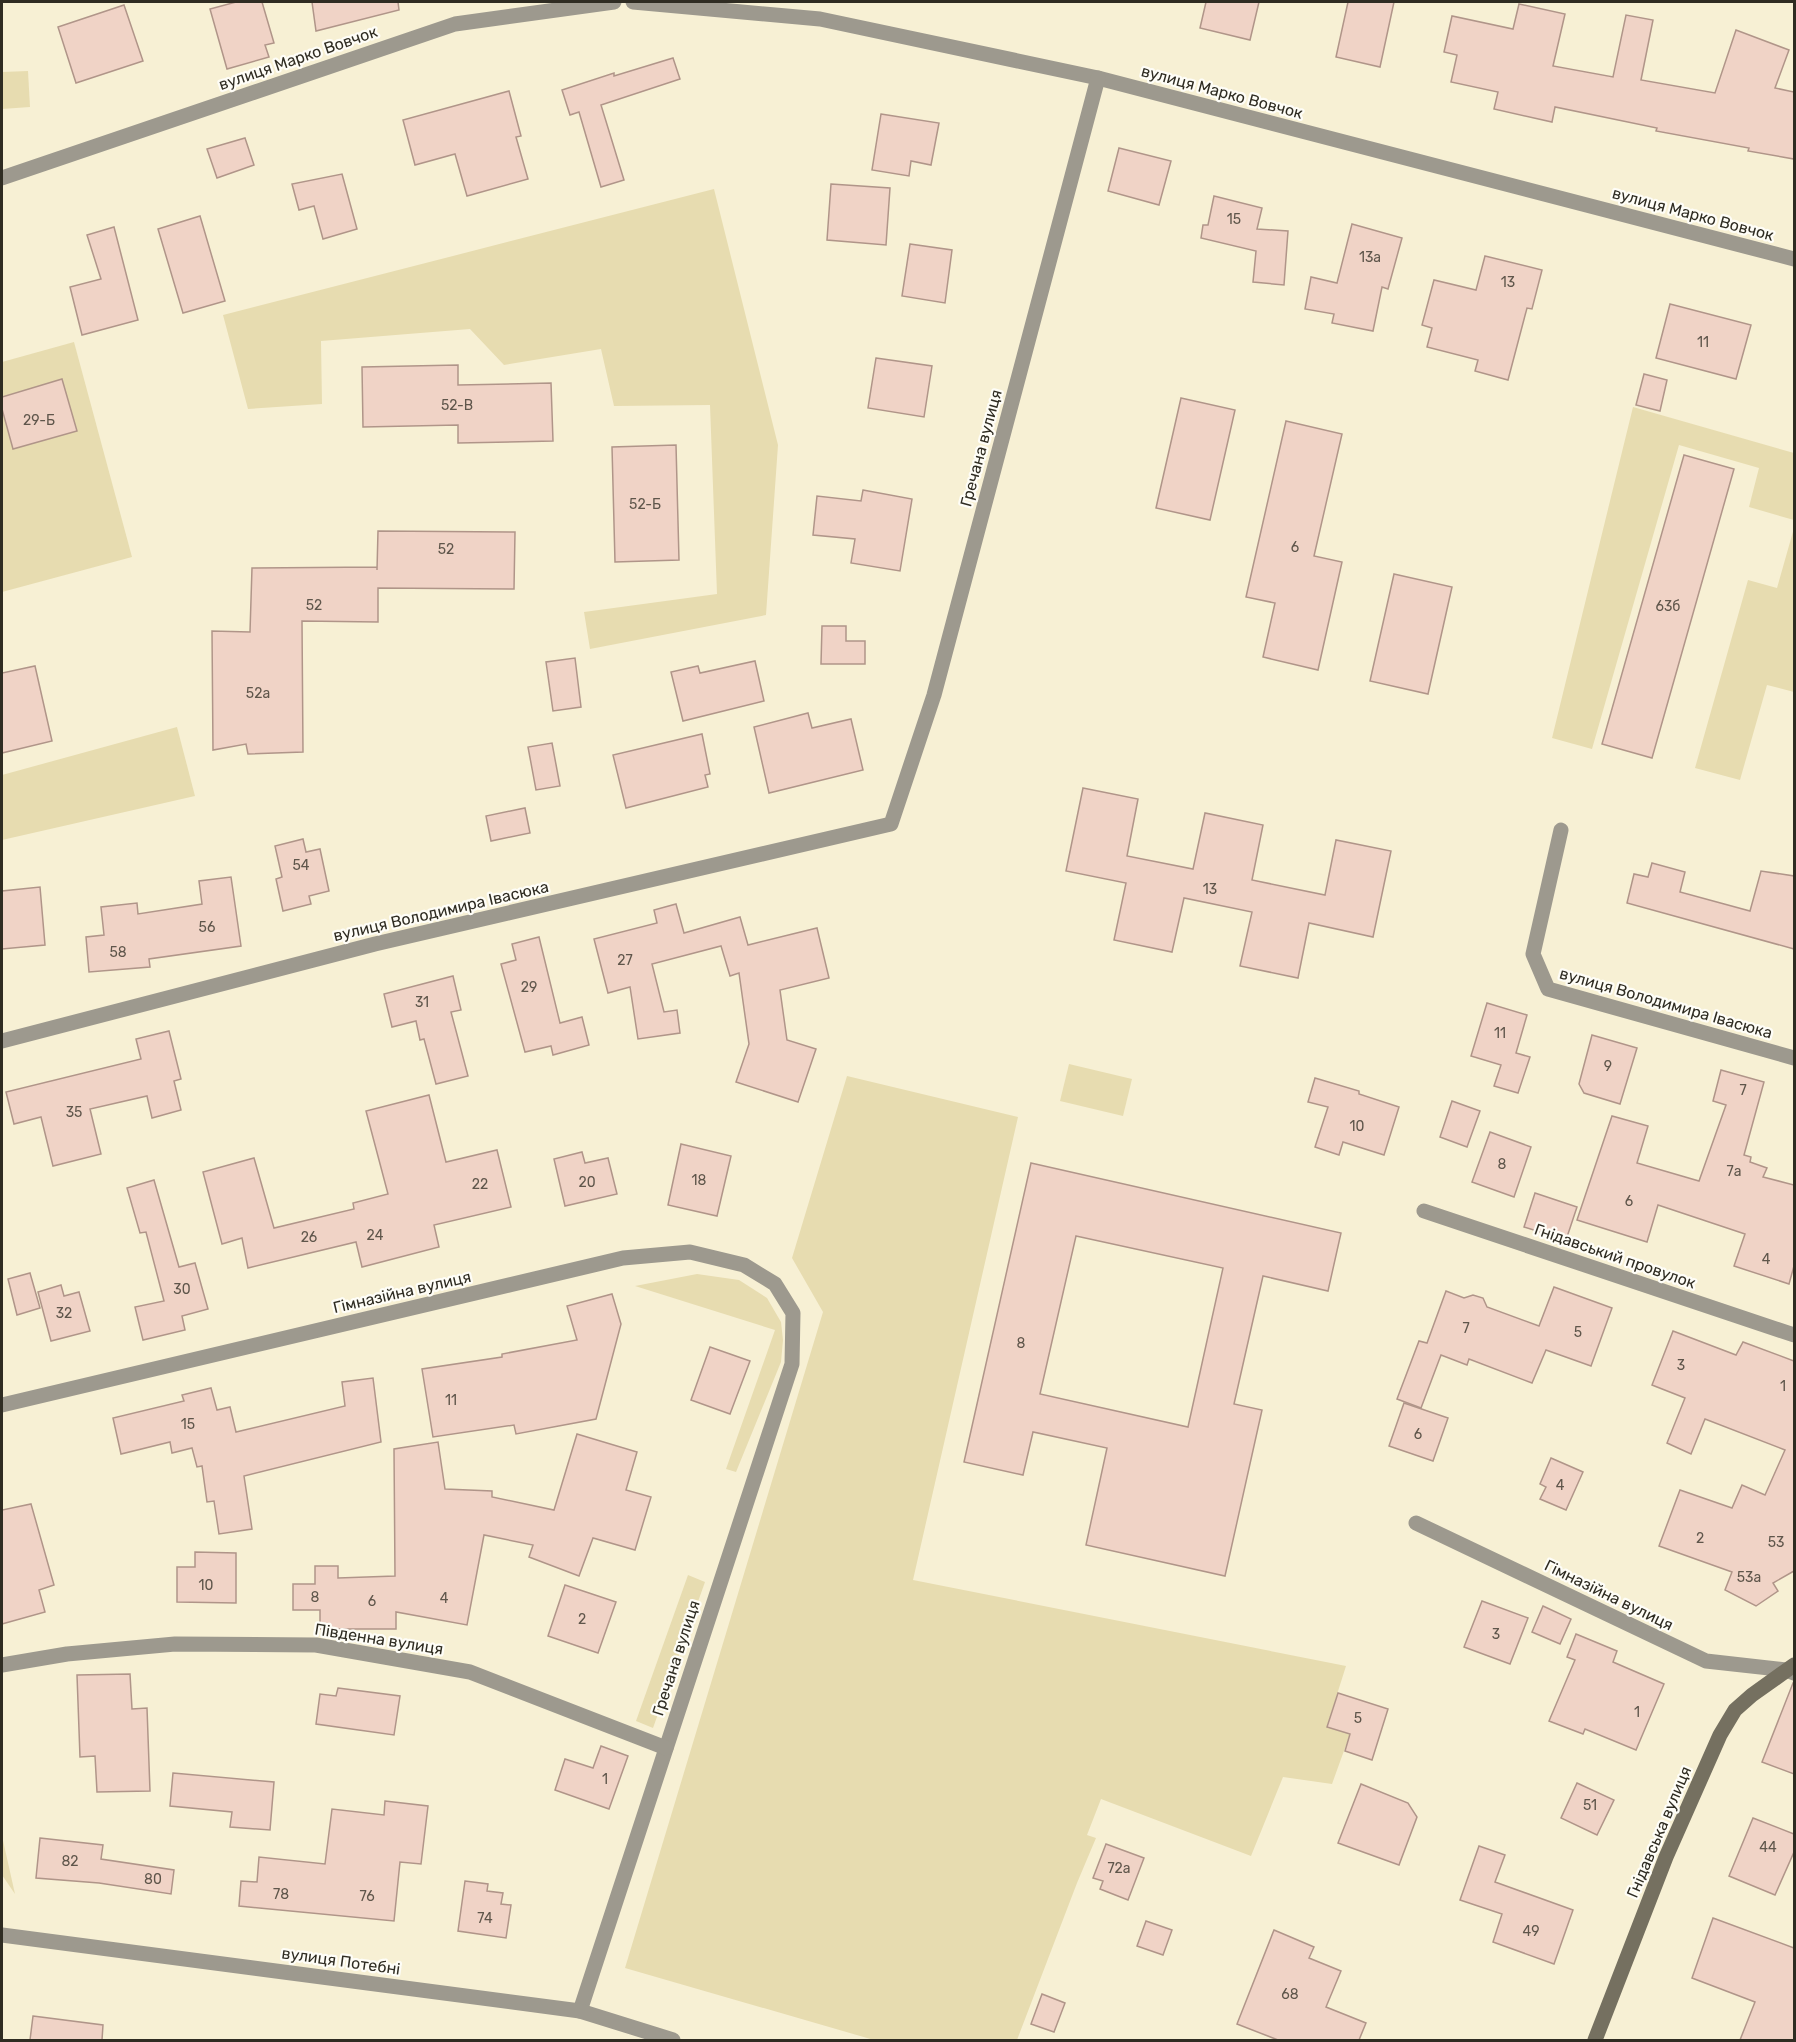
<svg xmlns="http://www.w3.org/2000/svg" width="1796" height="2042" viewBox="0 0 1796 2042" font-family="Rubik,sans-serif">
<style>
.green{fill:#e7dcb0}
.building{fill:#f0d3c6;stroke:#b09589;stroke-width:1.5;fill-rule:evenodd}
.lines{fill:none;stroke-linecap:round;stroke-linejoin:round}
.minor{stroke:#9d998e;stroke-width:15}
.tertiary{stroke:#9d998e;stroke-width:15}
.secondary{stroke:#757060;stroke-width:15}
.labels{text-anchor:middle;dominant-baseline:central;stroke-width:4.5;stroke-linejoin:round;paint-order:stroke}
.number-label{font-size:14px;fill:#5f564b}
.street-label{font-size:16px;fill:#2f2c22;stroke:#fefdf7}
</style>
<rect width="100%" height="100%" fill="#f7f0d4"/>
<!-- green -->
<g class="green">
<polygon points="28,71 30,107 2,109 2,72"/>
<polygon points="714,189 778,445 766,615 590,649 584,612 717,594 710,405 614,406 601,349 504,365 470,329 321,341 322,404 248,409 223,315"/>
<polygon points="74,342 132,557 2,592 2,362"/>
<polygon points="1633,407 1794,453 1794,520 1749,507 1759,468 1679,445 1592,749 1552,738"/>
<polygon points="1794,528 1794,692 1767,685 1740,780 1695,768 1748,580 1777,588"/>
<polygon points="177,727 195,796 2,840 2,775"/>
<polygon points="1069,1064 1132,1079 1123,1116 1060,1101"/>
<polygon points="847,1076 1018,1117 913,1580 1346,1666 1327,1726 1350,1734 1332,1784 1283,1777 1251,1856 1101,1799 1087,1835 1096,1838 1077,1883 1017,2040 874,2040 625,1968 823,1312 792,1258"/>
<polygon points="697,1274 739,1280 767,1298 781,1322 783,1340 781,1362 736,1472 726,1469 775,1330 635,1286"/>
<polygon points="688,1575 705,1582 653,1728 636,1721"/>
<polygon points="2,1836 15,1894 2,1875"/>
</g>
<!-- building -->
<g class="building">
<polygon points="236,2 262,2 274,43 265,45 269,57 227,69 210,9"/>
<polygon points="312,2 398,2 399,10 316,31"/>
<polygon points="1206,2 1259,2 1250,40 1200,28"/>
<polygon points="1348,2 1394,2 1380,67 1336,57"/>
<polygon points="1519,4 1565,14 1553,66 1613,77 1626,15 1653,20 1641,80 1715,93 1736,30 1789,50 1775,88 1794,92 1794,159 1748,151 1749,148 1656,131 1657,128 1555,107 1552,122 1494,109 1498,92 1451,82 1457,55 1444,52 1452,16 1513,29"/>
<polygon points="124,5 143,61 76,83 58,27"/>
<polygon points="673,58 680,79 601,105 624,180 601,187 579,112 570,115 562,90 614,73 614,76"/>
<polygon points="509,91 521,136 516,137 528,179 467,196 455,154 415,165 403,120"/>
<polygon points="881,114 939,123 931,165 911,161 909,176 872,170"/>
<polygon points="245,138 254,165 217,178 207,149"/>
<polygon points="1119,148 1171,161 1159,205 1108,191"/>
<polygon points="342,174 357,229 323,239 314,206 299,210 292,184"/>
<polygon points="831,184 890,188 886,245 827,240"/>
<polygon points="1214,196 1262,208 1257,229 1288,231 1284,285 1253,282 1256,251 1201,238 1203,225 1208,225"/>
<polygon points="200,216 225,301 183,313 158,229"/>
<polygon points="1352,224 1402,238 1388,289 1382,287 1373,331 1332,323 1334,314 1305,309 1311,277 1337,283"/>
<polygon points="114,227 138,320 82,335 70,287 101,279 87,235"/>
<polygon points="910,244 952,250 945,303 902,296"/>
<polygon points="1485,256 1542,270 1532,309 1527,308 1508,380 1475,371 1478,360 1427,347 1432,328 1422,325 1434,280 1476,290"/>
<polygon points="1670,304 1751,325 1736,379 1656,358"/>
<polygon points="876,358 932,366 924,417 868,408"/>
<polygon points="458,365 458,385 551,383 553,441 458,443 458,425 363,427 362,367"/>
<polygon points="1644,374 1667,380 1660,411 1636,405"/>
<polygon points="62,379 77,431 13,449 2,409 2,397"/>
<polygon points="1181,398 1235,410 1210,520 1156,508"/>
<polygon points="1286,421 1342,434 1314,556 1342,562 1318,670 1263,657 1275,603 1246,597"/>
<polygon points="676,445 679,560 615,562 612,447"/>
<polygon points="1684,455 1734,469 1652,758 1602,744"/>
<polygon points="863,490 912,499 900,571 851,563 855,539 813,535 817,496 861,501"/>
<polygon points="378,531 515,532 514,589 378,588 378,622 302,621 303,752 248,754 246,744 213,750 212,631 250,632 252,568 377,567 377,570"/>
<polygon points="1394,574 1452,587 1428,694 1370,681"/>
<polygon points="822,626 846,626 846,641 865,641 865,664 821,664"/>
<polygon points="575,658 581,707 553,711 546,662"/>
<polygon points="755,661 764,701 683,721 671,672 698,666 700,673"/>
<polygon points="35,666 52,741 2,753 2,673"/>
<polygon points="808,713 812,728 851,719 863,770 769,793 754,727"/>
<polygon points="702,734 710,774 705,775 708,787 626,808 613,755"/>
<polygon points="552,743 560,786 536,790 528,747"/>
<polygon points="1083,788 1138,799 1127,856 1193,869 1205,813 1263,825 1252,880 1325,895 1336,840 1391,851 1373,937 1309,923 1298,978 1240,966 1252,912 1184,898 1172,952 1114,940 1126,883 1066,871"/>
<polygon points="525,808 530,833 491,841 486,816"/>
<polygon points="303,839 306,852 320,849 329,891 309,896 311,904 283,911 276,879 282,877 275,846"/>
<polygon points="1652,863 1685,872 1680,892 1750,911 1761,871 1794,876 1794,949 1627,903 1634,874 1648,877"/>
<polygon points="231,877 241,946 149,959 150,967 89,972 86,937 104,935 101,907 137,903 138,914 202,904 199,881"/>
<polygon points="40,887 45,945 2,949 2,891"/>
<polygon points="676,904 684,933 740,917 748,945 817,928 829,978 780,990 787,1040 816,1049 798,1102 736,1082 749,1044 739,973 730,976 721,946 652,964 664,1012 677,1010 680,1033 638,1039 630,987 608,993 594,939 657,923 654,910"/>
<polygon points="539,937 560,1023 582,1017 589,1045 553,1055 551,1046 525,1052 501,964 516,960 512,944"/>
<polygon points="453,976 461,1010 451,1012 468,1076 436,1084 424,1039 420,1040 416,1021 392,1027 384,994"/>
<polygon points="1487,1003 1527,1015 1516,1053 1530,1057 1518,1093 1494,1086 1501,1065 1471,1056"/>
<polygon points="169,1031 181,1079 174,1081 181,1110 152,1118 147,1096 90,1109 101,1154 53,1166 41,1117 14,1124 6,1092 141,1059 136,1039"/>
<polygon points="1592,1035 1637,1048 1620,1104 1584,1093 1579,1084"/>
<polygon points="1721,1070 1764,1082 1744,1155 1751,1157 1750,1162 1767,1168 1763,1177 1794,1185 1794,1266 1789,1284 1734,1266 1745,1234 1658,1205 1647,1242 1577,1220 1612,1116 1648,1126 1637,1163 1699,1181 1726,1105 1713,1101"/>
<polygon points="1315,1078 1359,1091 1359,1094 1399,1107 1384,1155 1343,1142 1339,1155 1315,1147 1328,1107 1308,1102"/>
<polygon points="429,1095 446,1162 497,1150 511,1207 434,1225 439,1247 362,1267 356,1242 248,1268 242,1238 222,1244 203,1172 254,1158 274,1228 354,1209 353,1203 388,1194 366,1111"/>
<polygon points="1452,1101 1480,1111 1467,1147 1440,1137"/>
<polygon points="1490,1132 1531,1147 1514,1197 1472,1182"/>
<polygon points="681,1144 731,1156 717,1216 668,1205"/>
<polygon points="582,1152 585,1163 608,1158 617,1194 565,1206 554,1159"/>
<path d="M1031,1163L1341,1233L1328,1291L1263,1276L1234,1404L1262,1410L1225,1576L1086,1545L1107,1448L1033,1432L1023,1475L964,1462ZM1076,1236L1223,1268L1188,1427L1040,1394Z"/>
<polygon points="154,1180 179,1267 195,1263 208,1309 182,1316 185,1330 143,1340 135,1307 164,1301 146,1232 140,1233 127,1188"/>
<polygon points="1535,1193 1577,1207 1566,1240 1524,1227"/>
<polygon points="30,1273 40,1308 17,1315 8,1279"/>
<polygon points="61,1285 64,1296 79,1292 90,1331 51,1341 38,1292"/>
<polygon points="1554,1287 1612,1308 1591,1366 1546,1350 1532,1383 1469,1359 1467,1365 1441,1355 1421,1408 1397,1399 1419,1341 1427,1343 1446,1291 1464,1298 1473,1295 1483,1298 1487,1307 1539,1326"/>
<polygon points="612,1294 621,1324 596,1419 516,1434 514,1425 433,1437 422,1369 502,1357 502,1354 577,1340 567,1306"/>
<polygon points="1673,1331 1736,1355 1743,1342 1794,1361 1794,1571 1773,1583 1778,1591 1756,1606 1725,1590 1732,1572 1659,1546 1680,1490 1732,1508 1742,1485 1765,1495 1785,1450 1705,1419 1691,1454 1667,1443 1685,1398 1652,1385"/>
<polygon points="710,1347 750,1361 730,1414 691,1400"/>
<polygon points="373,1378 381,1442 244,1476 252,1529 219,1534 214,1501 207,1502 202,1466 197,1467 192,1448 172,1453 170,1442 121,1454 113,1418 184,1401 182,1395 211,1388 217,1410 230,1407 236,1432 345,1406 342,1382"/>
<polygon points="1404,1403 1448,1418 1433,1461 1389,1446"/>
<polygon points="577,1434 637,1452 626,1490 651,1497 635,1550 593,1538 579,1576 529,1557 533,1545 484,1535 467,1625 396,1612 396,1629 320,1629 320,1610 293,1610 293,1584 315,1584 315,1566 338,1566 338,1578 395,1576 394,1449 438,1442 445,1489 492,1491 492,1497 554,1510"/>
<polygon points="1551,1458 1583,1472 1566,1510 1540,1499 1546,1487 1540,1484"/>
<polygon points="31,1504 54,1585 39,1590 45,1612 2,1624 2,1510"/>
<polygon points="195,1552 236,1553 236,1603 177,1602 177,1567 195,1567"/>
<polygon points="565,1585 616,1602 598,1653 548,1636"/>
<polygon points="1482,1601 1528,1618 1510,1664 1464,1647"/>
<polygon points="1543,1606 1571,1619 1560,1644 1532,1632"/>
<polygon points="1576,1634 1617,1651 1613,1662 1664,1684 1636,1750 1585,1729 1583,1734 1549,1721 1575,1660 1567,1657"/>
<polygon points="130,1674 132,1709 147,1708 150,1791 97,1792 95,1756 80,1757 77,1675"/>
<polygon points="1793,1683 1794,1684 1794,1774 1762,1762"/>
<polygon points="338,1688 400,1696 394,1735 316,1724 320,1694 336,1696"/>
<polygon points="1338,1693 1388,1709 1372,1760 1345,1751 1350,1734 1327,1727"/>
<polygon points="601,1746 628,1756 609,1809 555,1790 565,1759 593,1768"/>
<polygon points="173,1773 274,1782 270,1830 230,1827 232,1812 170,1806"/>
<polygon points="1577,1783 1614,1800 1597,1835 1561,1818"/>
<polygon points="1361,1784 1408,1803 1417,1817 1399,1865 1338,1843"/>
<polygon points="385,1801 428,1806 421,1864 400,1862 394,1921 239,1906 241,1881 257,1882 259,1857 325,1864 332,1809 384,1815"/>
<polygon points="1753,1818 1794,1834 1794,1852 1775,1895 1729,1876"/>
<polygon points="40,1838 103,1845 101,1859 174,1870 171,1894 99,1883 36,1878"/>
<polygon points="1106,1844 1144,1858 1128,1900 1100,1889 1103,1881 1093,1878"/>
<polygon points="1479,1846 1505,1855 1495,1882 1573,1910 1554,1964 1493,1942 1502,1914 1460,1900"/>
<polygon points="465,1881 488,1884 487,1891 503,1893 501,1904 511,1905 506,1938 458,1931"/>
<polygon points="1713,1918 1794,1948 1794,2040 1740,2040 1755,2002 1692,1978"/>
<polygon points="1146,1921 1172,1930 1163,1955 1137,1946"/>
<polygon points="1274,1930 1314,1947 1309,1958 1341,1971 1326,2007 1366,2023 1359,2040 1278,2040 1237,2024"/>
<polygon points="1042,1994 1065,2003 1054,2032 1031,2024"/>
<polygon points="33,2016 103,2025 102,2040 30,2040"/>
</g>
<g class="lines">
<!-- minor -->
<g class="minor">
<polyline points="633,2 820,19 1098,78 1794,259"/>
<polyline points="2,178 455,24 614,2"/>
<polyline points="1561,830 1533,954 1548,989 1794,1058"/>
<polyline points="2,1041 375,944 891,824 934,695 1098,78"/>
<polyline points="1424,1211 1794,1335"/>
<polyline points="2,1405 623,1258 690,1252 744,1265 775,1284 793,1313 792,1364 580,2011"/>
<polyline points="1416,1523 1706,1661 1786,1670 1794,1673"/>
<polyline points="2,1665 67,1654 175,1644 316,1645 470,1672 666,1748"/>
</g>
<!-- tertiary -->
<polyline class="tertiary" points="2,1935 580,2011 673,2040"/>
<!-- secondary -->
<polyline class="secondary" points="1595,2040 1666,1857 1720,1735 1735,1710 1752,1695 1794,1665"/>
</g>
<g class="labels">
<!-- number labels -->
<g class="number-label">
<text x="1234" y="219">15</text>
<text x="1370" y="257">13а</text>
<text x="1508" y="282">13</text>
<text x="1703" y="342">11</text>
<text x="457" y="405">52-В</text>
<text x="39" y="420">29-Б</text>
<text x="645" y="504">52-Б</text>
<text x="1295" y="547">6</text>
<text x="446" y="549">52</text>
<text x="314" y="605">52</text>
<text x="1668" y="606">63б</text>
<text x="258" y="693">52а</text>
<text x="301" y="865">54</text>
<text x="1210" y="889">13</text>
<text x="207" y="927">56</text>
<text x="118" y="952">58</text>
<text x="625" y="960">27</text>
<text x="529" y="987">29</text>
<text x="422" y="1002">31</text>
<text x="1500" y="1033">11</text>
<text x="1608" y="1066">9</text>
<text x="1743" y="1090">7</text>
<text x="74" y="1112">35</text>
<text x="1357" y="1126">10</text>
<text x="1502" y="1164">8</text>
<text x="1734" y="1171">7а</text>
<text x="699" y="1180">18</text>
<text x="587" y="1182">20</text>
<text x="480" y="1184">22</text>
<text x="1629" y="1201">6</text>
<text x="375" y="1235">24</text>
<text x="309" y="1237">26</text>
<text x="1766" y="1259">4</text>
<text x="182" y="1289">30</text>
<text x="64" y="1313">32</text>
<text x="1466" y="1328">7</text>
<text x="1578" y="1332">5</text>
<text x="1021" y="1343">8</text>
<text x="1681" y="1365">3</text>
<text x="1783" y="1386">1</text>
<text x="451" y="1400">11</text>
<text x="188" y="1424">15</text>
<text x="1418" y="1434">6</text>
<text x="1560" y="1485">4</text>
<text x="1700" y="1538">2</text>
<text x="1776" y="1542">53</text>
<text x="1749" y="1577">53а</text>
<text x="206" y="1585">10</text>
<text x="315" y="1597">8</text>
<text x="444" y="1598">4</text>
<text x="372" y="1601">6</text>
<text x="582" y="1619">2</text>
<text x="1496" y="1634">3</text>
<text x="1637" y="1712">1</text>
<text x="1358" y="1718">5</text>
<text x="605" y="1779">1</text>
<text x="1590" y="1805">51</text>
<text x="1768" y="1847">44</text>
<text x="70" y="1861">82</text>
<text x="1119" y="1868">72а</text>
<text x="153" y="1879">80</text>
<text x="281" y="1894">78</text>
<text x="367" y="1896">76</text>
<text x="485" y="1918">74</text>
<text x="1531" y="1931">49</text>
<text x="1290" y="1994">68</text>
</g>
<!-- street labels -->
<g class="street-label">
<text transform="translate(298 58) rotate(-19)">вулиця Марко Вовчок</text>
<text transform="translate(1222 92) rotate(15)">вулиця Марко Вовчок</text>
<text transform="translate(1693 214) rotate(15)">вулиця Марко Вовчок</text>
<text transform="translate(981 448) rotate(-75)">Гречана вулиця</text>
<text transform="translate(441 911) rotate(-13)">вулиця Володимира Івасюка</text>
<text transform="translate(1666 1003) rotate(16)">вулиця Володимира Івасюка</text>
<text transform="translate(1615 1256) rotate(19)">Гнідавський провулок</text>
<text transform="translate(402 1292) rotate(-13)">Гімназійна вулиця</text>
<text transform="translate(1609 1595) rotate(26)">Гімназійна вулиця</text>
<text transform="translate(379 1639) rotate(9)">Південна вулиця</text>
<text transform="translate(676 1658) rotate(-72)">Гречана вулиця</text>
<text transform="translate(1659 1832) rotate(-67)">Гнідавська вулиця</text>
<text transform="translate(341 1961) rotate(8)">вулиця Потебні</text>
</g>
</g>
<!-- border -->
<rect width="1796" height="2042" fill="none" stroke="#2f2c22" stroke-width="6"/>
</svg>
